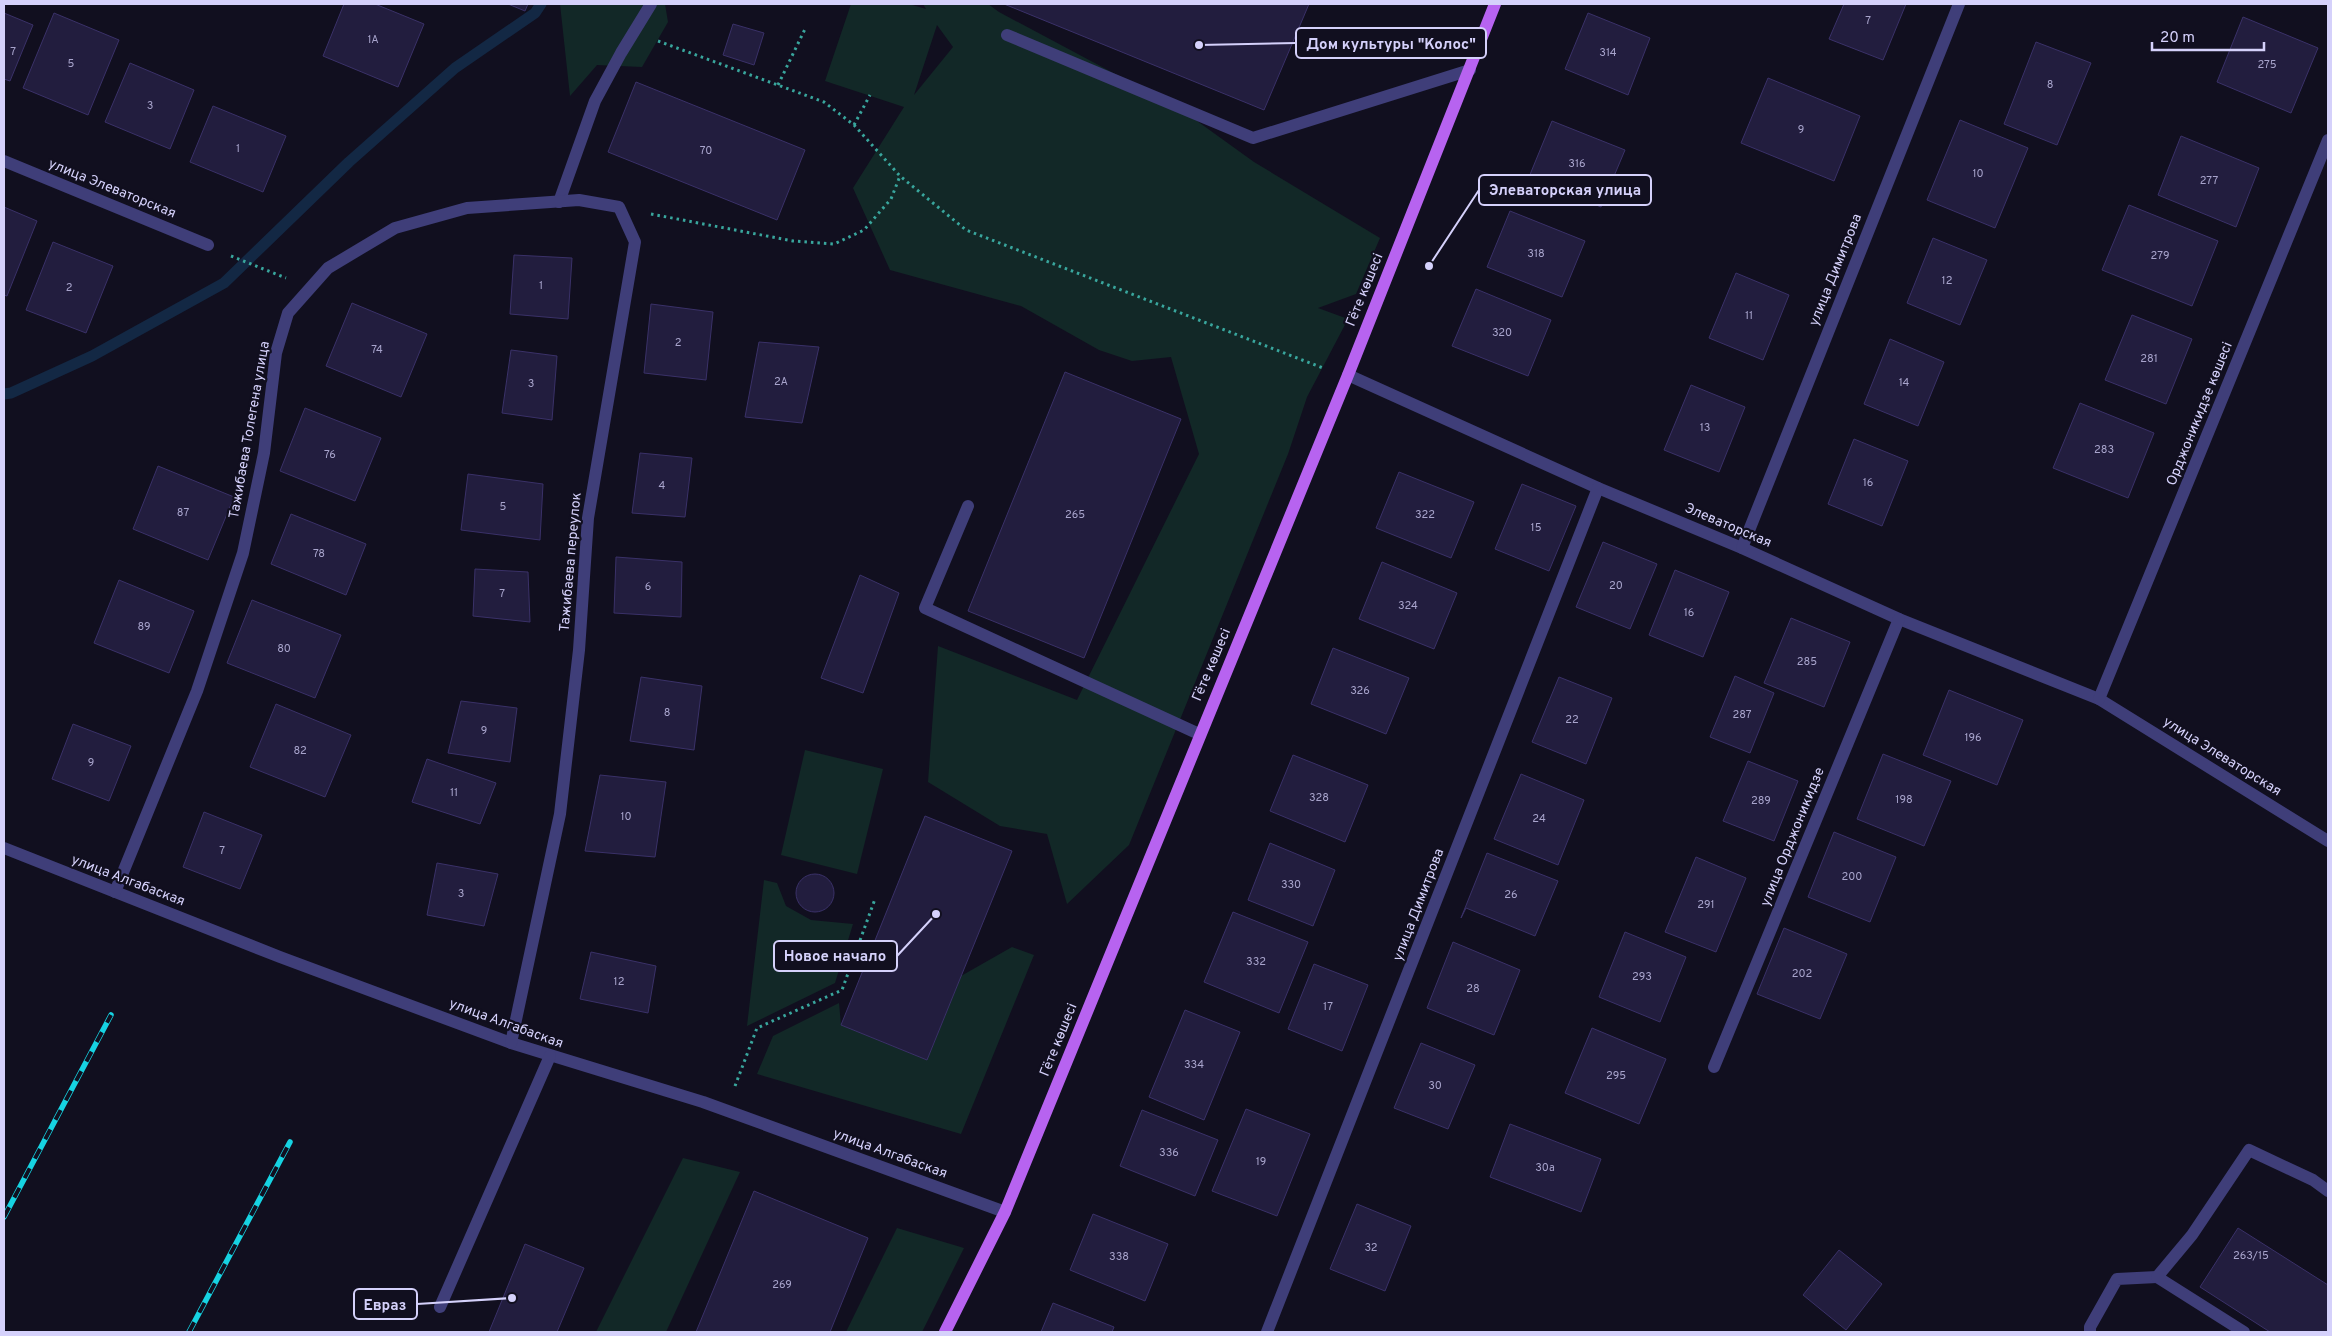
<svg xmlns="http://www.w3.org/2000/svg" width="2332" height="1336" viewBox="0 0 2332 1336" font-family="Overpass,sans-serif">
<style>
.green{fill:#122827;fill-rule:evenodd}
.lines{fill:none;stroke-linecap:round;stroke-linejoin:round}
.stream{stroke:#132844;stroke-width:11}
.building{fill:#221d3e;stroke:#3a3168}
.path{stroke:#39a69d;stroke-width:3;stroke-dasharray:2.5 4;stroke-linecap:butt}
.minor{stroke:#3f3e79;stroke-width:12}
.major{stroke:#b763f0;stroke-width:12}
.rail-casing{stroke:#16d3e2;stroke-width:5.5}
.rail{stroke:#110f1f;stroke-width:4;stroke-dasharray:11;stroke-linecap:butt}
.labels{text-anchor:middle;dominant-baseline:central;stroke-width:4.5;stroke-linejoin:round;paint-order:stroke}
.number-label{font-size:11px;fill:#a8a4cc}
.street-label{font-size:14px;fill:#d5d1fb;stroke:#110f1f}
.leader{fill:none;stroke:#d5d1fb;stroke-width:2}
.callout-dot{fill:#d5d1fb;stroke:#110f1f;stroke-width:2}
.callout{fill:#110f1f;stroke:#d5d1fb;stroke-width:2}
.callout-label{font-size:15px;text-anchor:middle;font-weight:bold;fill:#d5d1fb}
</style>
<rect width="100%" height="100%" fill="#110f1f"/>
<!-- green -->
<g class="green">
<polygon points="560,4 665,4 668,22 642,67 597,65 570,96"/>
<path d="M851,4H909L926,9L923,4H988L999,12L1179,108L1254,162L1380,238L1356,294L1318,308L1348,319L1307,397L1288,454L1129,845L1067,904L1047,834L1000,826L928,782L938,646L1077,700L1199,454L1171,357L1132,361L1099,350L1021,306L890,270L853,188L904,107L825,81ZM937,25L953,47L914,95Z"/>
<polygon points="805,750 883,769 857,874 781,855"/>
<polygon points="764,880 777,883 786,906 811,920 853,924 835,983 747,1026"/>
<polygon points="1012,947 1034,955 961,1134 757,1074 773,1036 839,1003 841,1025 927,1060 961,976"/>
<polygon points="683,1158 740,1172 666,1332 596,1332"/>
<polygon points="897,1228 964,1248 922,1332 846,1332"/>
</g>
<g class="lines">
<!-- stream -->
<polyline class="stream" points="4,394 11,393 92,356 224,283 349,162 455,68 535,13 541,4"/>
</g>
<!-- building -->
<g class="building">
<polygon points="344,4 375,4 424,24 398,87 323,56"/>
<polygon points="508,4 528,4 525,11"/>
<polygon points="1004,4 1309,4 1264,110"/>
<polygon points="1844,4 1906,4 1883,60 1829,39"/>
<polygon points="4,13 33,25 10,81 4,79"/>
<polygon points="54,13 119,40 88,115 23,88"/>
<polygon points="1588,13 1650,38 1628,95 1565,69"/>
<polygon points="2243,17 2318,48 2291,113 2217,82"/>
<polygon points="733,24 764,33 754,65 723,55"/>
<polygon points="2036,42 2091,63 2057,145 2004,124"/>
<polygon points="130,63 194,90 170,149 105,122"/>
<polygon points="1768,78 1860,116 1834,181 1741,143"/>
<polygon points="636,82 805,150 777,220 608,152"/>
<polygon points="213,106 286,136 263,192 190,162"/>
<polygon points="1960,120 2028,148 1995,228 1927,200"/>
<polygon points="1552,121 1625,150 1601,207 1529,177"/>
<polygon points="2181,136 2259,168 2236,227 2158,195"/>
<polygon points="2129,205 2218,241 2192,306 2102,270"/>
<polygon points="4,207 37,221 7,296 4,295"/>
<polygon points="1510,211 1585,241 1562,297 1487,267"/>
<polygon points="1933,238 1987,260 1960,325 1907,303"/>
<polygon points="53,242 113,266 86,333 26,310"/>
<polygon points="514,255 572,258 568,319 510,314"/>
<polygon points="1736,273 1789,295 1763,360 1709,338"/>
<polygon points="1476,289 1551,320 1528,376 1452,346"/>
<polygon points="352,303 427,334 401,397 326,366"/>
<polygon points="651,304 713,312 706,380 644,373"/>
<polygon points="2132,315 2192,339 2166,404 2105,380"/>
<polygon points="1890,339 1944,362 1918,426 1864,404"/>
<polygon points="759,342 819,347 802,423 745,417"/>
<polygon points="511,350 557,356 552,420 502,413"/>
<polygon points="1065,372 1181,419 1084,658 968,611"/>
<polygon points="1691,385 1745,407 1719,472 1664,450"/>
<polygon points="2080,403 2154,433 2128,498 2053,468"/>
<polygon points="305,408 381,438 355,501 280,471"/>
<polygon points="1854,439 1908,461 1882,526 1828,504"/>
<polygon points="640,453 692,458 685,517 632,513"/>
<polygon points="158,466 234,497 208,560 133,529"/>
<polygon points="1399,472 1474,502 1451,558 1376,528"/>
<polygon points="468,474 543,484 540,540 461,530"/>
<polygon points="1522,484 1576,506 1549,571 1495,549"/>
<polygon points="291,514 366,544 346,595 271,564"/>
<polygon points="1603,542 1657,564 1630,629 1576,607"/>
<polygon points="616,557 682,562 681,617 614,613"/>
<polygon points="1382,562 1457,593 1434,649 1359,619"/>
<polygon points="475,569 528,572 530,622 473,616"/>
<polygon points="1675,570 1729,592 1703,657 1649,635"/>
<polygon points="860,575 899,593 863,693 821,678"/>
<polygon points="119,580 194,611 169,673 94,643"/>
<polygon points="252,600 341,635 315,698 227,663"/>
<polygon points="1791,618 1850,642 1824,707 1764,683"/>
<polygon points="1333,648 1409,678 1386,734 1311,704"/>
<polygon points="1735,676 1774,693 1750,753 1710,737"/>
<polygon points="641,677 702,686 694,750 630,741"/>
<polygon points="1559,677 1612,698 1586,764 1532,742"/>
<polygon points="1949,690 2023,720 1997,785 1923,755"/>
<polygon points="461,701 517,708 510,762 448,753"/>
<polygon points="276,704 351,735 325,797 250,767"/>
<polygon points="73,724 131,746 109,801 52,779"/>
<polygon points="1883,754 1951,781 1924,846 1857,819"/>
<polygon points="1293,755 1368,785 1345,842 1270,811"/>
<polygon points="427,759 496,783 480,824 412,802"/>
<polygon points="1748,761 1798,781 1774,841 1723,821"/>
<polygon points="1521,774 1584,800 1558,865 1494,839"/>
<polygon points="600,775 666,782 655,857 585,851"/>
<polygon points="204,812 262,835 240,889 183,867"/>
<polygon points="925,816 1012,851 927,1060 841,1025"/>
<polygon points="1834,832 1896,857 1870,922 1808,897"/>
<polygon points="1270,843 1335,870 1313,926 1248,900"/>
<polygon points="1487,853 1558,881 1535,936 1466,908 1461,918"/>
<polygon points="1696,857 1746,878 1716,952 1665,932"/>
<polygon points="437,863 498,874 484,926 427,915"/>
<circle cx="815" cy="893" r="19"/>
<polygon points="1233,912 1308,942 1279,1013 1204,982"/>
<polygon points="1784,928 1847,954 1820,1019 1757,994"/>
<polygon points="1625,932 1686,957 1660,1022 1599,997"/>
<polygon points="1453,942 1520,970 1494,1035 1427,1008"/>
<polygon points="591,952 656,966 648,1013 580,999"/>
<polygon points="1314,964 1368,985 1342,1051 1288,1029"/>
<polygon points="1185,1010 1240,1032 1204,1120 1149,1097"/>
<polygon points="1592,1028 1666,1059 1639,1124 1565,1093"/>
<polygon points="1421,1043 1475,1065 1448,1129 1394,1108"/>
<polygon points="1246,1109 1310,1134 1277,1216 1212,1191"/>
<polygon points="1142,1110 1218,1140 1195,1196 1120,1166"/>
<polygon points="1510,1124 1601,1159 1581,1212 1490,1177"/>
<polygon points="754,1191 868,1238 830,1332 696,1332"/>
<polygon points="1357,1204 1411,1226 1385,1291 1330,1269"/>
<polygon points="1093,1214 1168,1244 1145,1301 1070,1270"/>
<polygon points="2238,1228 2328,1285 2328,1332 2270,1332 2200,1287"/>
<polygon points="525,1244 584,1268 557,1332 489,1332"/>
<polygon points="1839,1250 1882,1284 1846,1330 1803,1295"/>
<polygon points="1053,1303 1114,1327 1112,1332 1041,1332"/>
</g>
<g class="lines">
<!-- path -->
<g class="path">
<polyline points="658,41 824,102 854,125 900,176 966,230 1323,368"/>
<polyline points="778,85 805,29"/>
<polyline points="854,125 870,95"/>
<polyline points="651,214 793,241 834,244 864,230 891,199 900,176"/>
<polyline points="231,256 286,278"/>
<polyline points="735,1086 757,1028 842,990 875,899"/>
</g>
<!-- minor -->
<g class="minor">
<polyline points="1007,35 1253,138 1470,70"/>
<polyline points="4,161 208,245"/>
<polyline points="559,202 595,101 621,53 651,4"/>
<polyline points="1348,375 1598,488 1742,548 1899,619 2099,699 2328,841"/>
<polyline points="968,506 925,608 1199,734"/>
<polyline points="1742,548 1959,4"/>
<polyline points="2099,699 2328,140"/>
<polyline points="4,848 280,957 511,1043 703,1102 1005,1212"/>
<polyline points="115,892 197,691 243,553 264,453 276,353 288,313 328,268 395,228 467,208 579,200 619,207 635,242 588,518 579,650 560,814 511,1043"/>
<polyline points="1714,1067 1899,619"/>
<polyline points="440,1307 550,1056"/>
<polyline points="1267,1332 1598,488"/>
<polyline points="2090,1332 2090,1327 2117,1279 2157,1277"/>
<polyline points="2244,1332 2157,1277 2192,1235 2249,1150 2313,1180 2328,1191"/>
</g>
<!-- major -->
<polyline class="major" points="945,1332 1005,1212 1348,375 1495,4"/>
<defs>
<g id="rail">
<polyline points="4,1217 111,1015"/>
<polyline points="189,1332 290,1142"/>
</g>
</defs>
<!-- rail casing -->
<use href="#rail" class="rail-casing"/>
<!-- rail -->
<use href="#rail" class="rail"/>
</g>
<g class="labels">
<!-- number labels -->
<g class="number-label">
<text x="1868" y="21">7</text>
<text x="373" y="40">1А</text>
<text x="13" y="52">7</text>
<text x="1608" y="53">314</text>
<text x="71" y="64">5</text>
<text x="2267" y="65">275</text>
<text x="2050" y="85">8</text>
<text x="150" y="106">3</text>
<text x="1801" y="130">9</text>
<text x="238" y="149">1</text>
<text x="706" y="151">70</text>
<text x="1577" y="164">316</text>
<text x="1978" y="174">10</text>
<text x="2209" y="181">277</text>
<text x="1536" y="254">318</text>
<text x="2160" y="256">279</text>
<text x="1947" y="281">12</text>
<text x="541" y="286">1</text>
<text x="69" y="288">2</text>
<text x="1749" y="316">11</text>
<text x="1502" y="333">320</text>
<text x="678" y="343">2</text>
<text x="377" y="350">74</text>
<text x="2149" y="359">281</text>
<text x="781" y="382">2А</text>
<text x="1904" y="383">14</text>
<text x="531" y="384">3</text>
<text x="1705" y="428">13</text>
<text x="2104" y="450">283</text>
<text x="330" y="455">76</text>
<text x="1868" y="483">16</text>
<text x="662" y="486">4</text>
<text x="503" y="507">5</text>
<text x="183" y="513">87</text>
<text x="1075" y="515">265</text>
<text x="1425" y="515">322</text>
<text x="1536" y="528">15</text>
<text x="319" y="554">78</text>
<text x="1616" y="586">20</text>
<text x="648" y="587">6</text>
<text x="502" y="594">7</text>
<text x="1408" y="606">324</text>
<text x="1689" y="613">16</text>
<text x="144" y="627">89</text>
<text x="284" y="649">80</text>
<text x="1807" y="662">285</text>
<text x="1360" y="691">326</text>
<text x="667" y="713">8</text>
<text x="1742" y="715">287</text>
<text x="1572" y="720">22</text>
<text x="484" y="731">9</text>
<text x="1973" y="738">196</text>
<text x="300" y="751">82</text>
<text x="91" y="763">9</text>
<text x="454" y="793">11</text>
<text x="1319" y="798">328</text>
<text x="1904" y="800">198</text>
<text x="1761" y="801">289</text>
<text x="626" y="817">10</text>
<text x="1539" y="819">24</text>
<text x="222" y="851">7</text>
<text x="1852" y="877">200</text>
<text x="1291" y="885">330</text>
<text x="461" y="894">3</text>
<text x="1511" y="895">26</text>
<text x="1706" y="905">291</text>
<text x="1256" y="962">332</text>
<text x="1802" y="974">202</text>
<text x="1642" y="977">293</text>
<text x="619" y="982">12</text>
<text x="1473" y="989">28</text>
<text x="1328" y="1007">17</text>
<text x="1194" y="1065">334</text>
<text x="1616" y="1076">295</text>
<text x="1435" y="1086">30</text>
<text x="1169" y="1153">336</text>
<text x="1261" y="1162">19</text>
<text x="1545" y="1168">30а</text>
<text x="1371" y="1248">32</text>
<text x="2251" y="1256">263/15</text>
<text x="1119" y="1257">338</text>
<text x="782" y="1285">269</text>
</g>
<!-- street labels -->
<g class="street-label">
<text transform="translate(112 189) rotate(22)">улица Элеваторская</text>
<text transform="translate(1836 270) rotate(-68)">улица Димитрова</text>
<text transform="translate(1365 290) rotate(-68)">Гёте көшесі</text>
<text transform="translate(2200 414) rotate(-68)">Орджоникидзе көшесі</text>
<text transform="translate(250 430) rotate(-80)">Тажибаева Толегена улица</text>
<text transform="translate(1728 526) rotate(23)">Элеваторская</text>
<text transform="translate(571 562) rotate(-85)">Тажибаева переулок</text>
<text transform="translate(1212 665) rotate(-67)">Гёте көшесі</text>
<text transform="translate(2222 757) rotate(32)">улица Элеваторская</text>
<text transform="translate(1793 837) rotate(-68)">улица Орджоникидзе</text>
<text transform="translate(128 881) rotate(21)">улица Алгабаская</text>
<text transform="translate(1419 905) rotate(-69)">улица Димитрова</text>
<text transform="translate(506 1024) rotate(20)">улица Алгабаская</text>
<text transform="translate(1059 1040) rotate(-68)">Гёте көшесі</text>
<text transform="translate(890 1154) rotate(20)">улица Алгабаская</text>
</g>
</g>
<!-- callouts -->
<path class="leader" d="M1199 45L1296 43M1429 266L1479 190M936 914L897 956M512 1298L417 1304"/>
<g class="callout-dot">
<circle cx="1199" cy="45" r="5"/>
<circle cx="1429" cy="266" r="5"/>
<circle cx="936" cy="914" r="5"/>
<circle cx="512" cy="1298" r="5"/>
</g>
<g class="callout">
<rect x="1296" y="28" width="190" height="30" rx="5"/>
<rect x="1479" y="175" width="172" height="30" rx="5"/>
<rect x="774" y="941" width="123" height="30" rx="5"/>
<rect x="354" y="1289" width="63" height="30" rx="5"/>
</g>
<g class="callout-label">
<text x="1391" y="49">Дом культуры "Колос"</text>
<text x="1565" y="195">Элеваторская улица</text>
<text x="835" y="961">Новое начало</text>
<text x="385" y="1310">Евраз</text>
</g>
<!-- border -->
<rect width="2332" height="1336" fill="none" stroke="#d5d1fb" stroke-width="10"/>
<!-- scale -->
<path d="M2152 42v8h112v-8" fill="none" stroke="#d5d1fb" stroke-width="2.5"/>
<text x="2160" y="42" font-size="15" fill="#d5d1fb" stroke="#110f1f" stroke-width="4" paint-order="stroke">20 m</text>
</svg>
